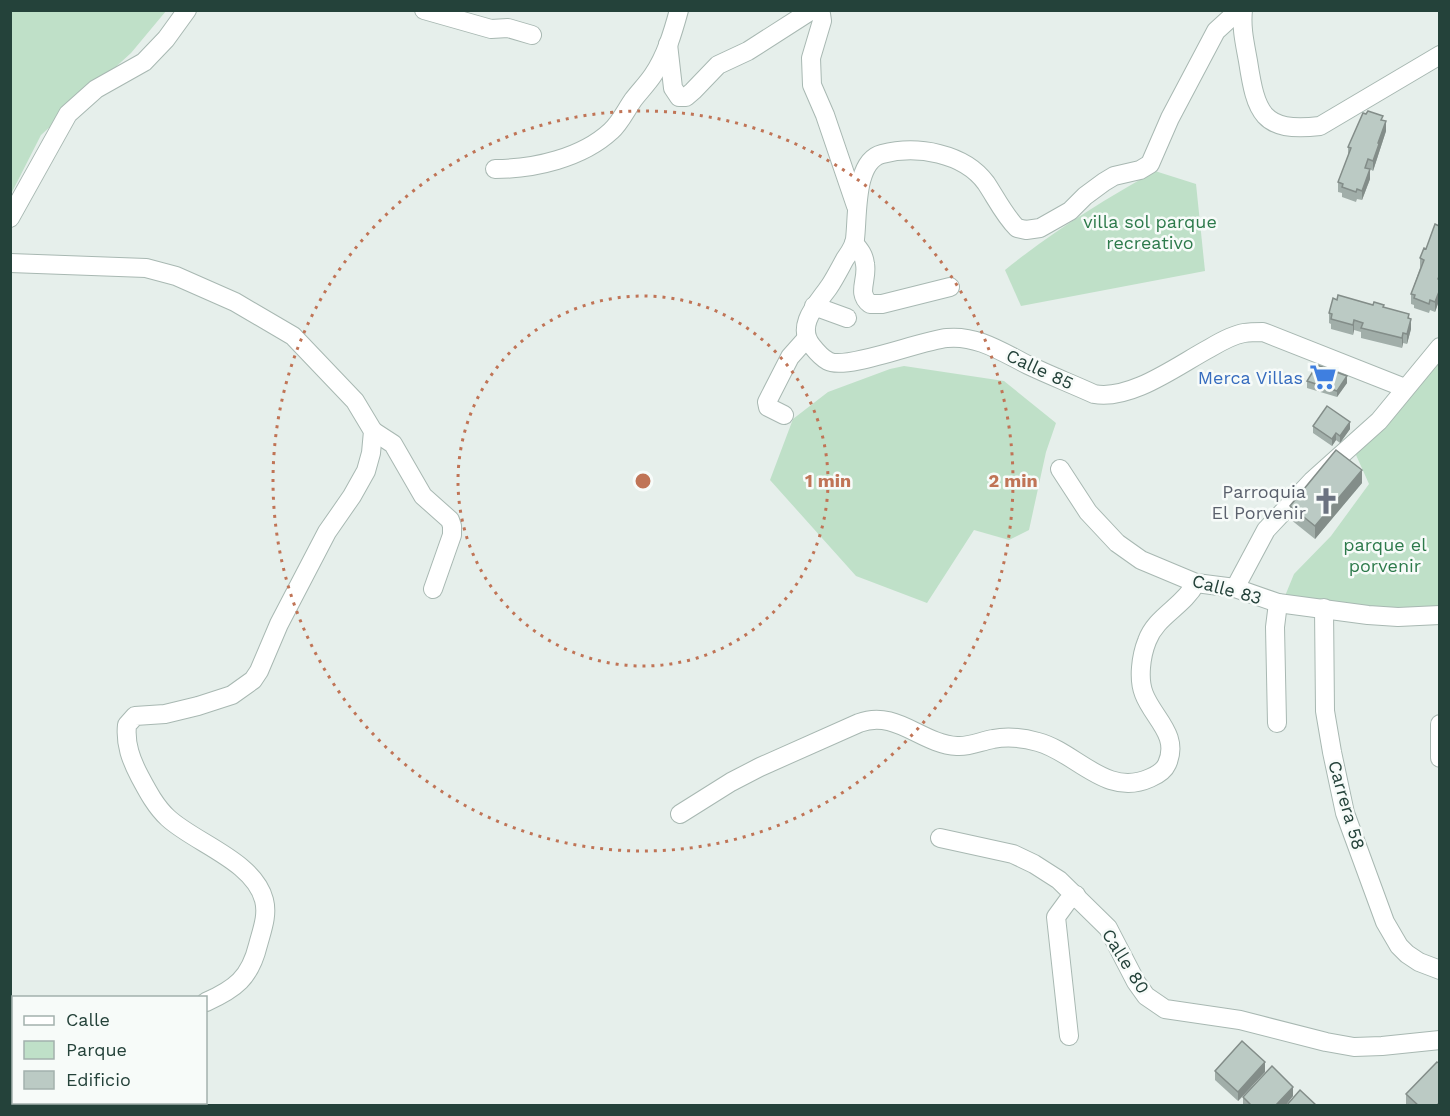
<svg xmlns="http://www.w3.org/2000/svg" width="1450" height="1116" viewBox="0 0 1450 1116" font-family="'Work Sans',sans-serif">
<style>
.green{fill:#bfe0c8}
.lines{fill:none;stroke-linecap:round;stroke-linejoin:round}
.minor-casing{stroke:#a8b8b2;stroke-width:20}
.minor{stroke:#fff;stroke-width:18}
.wall{fill:#a1aea9}
.shaded-wall{fill:#838d89}
.building{fill:#bbcac4;stroke:#838d89;stroke-width:1.5}
.ring{fill:none;stroke:#c07456;stroke-width:3;stroke-dasharray:3 6}
.labels{text-anchor:middle;dominant-baseline:central;stroke-width:5;stroke-linejoin:round;paint-order:stroke}
.park-label{font-size:18px;fill:#2d7a4b;stroke:#f7fbf9}
.street-label{font-size:18px;fill:#24423a;stroke:#f7fbf9}
.shop-label{font-size:18px;fill:#366cbe;stroke:#f7fbf9;text-anchor:end}
.worship-label{font-size:18px;fill:#5b616d;stroke:#f7fbf9;text-anchor:end}
.centre{fill:#c07456;stroke:#f7fbf9;stroke-width:3}
.ring-label{font-size:18px;text-anchor:middle;font-weight:bold;fill:#c07456;stroke:#f7fbf9;stroke-width:5;stroke-linejoin:round;paint-order:stroke}
</style>
<rect width="100%" height="100%" fill="#e6efeb"/>
<!-- green -->
<g class="green">
<polygon points="11,11 166,11 131,53 41,135 11,194"/>
<path d="M1155,171L1196,184L1205,271L1021,306L1005,270C1052,232 1102,201 1155,171Z"/>
<polygon points="1439,361 1440,602 1437,610 1368,612 1285,596 1294,574 1331,536 1369,484 1356,455"/>
<polygon points="904,366 1004,381 1056,423 1046,452 1029,530 1009,540 974,530 927,603 856,576 770,480 793,419 828,392 890,369"/>
</g>
<g class="lines">
<defs>
<g id="minor">
<polyline points="424,10 491,29 508,28 532,35"/>
<polyline points="815,10 821,14 822,21 811,58 812,85 825,115 856,206"/>
<path d="M1239,10L1216,31L1170,118L1150,164L1140,170L1114,176L1104,182L1085,196L1070,211L1040,228L1026,230L1017,228C1004,215 996,198 986,183C964,153 917,145 882,154C854,161 858,216 855,239C854,247 849,253 845,259C840,268 835,278 829,287C817,304 795,326 812,346C816,351 822,358 828,361C846,371 922,340 947,338C977,335 1002,352 1028,365C1049,375 1072,384 1094,394C1131,401 1178,365 1210,348C1220,342 1232,335 1244,333C1250,332 1257,332 1263,332L1405,388"/>
<path d="M1243,10C1241,28 1245,44 1248,61C1256,113 1262,133 1320,126L1440,55"/>
<polyline points="668,44 673,88 679,97 686,97 693,91 718,65 748,51 812,10"/>
<path d="M495,169C534,169 582,158 611,131C620,123 626,110 633,100C639,92 647,84 653,75C666,56 673,32 679,10"/>
<polyline points="10,218 68,114 96,89 144,62 166,39 187,10"/>
<path d="M854,243C860,250 864,255 865,264C868,280 856,293 870,304H882L950,287"/>
<path d="M10,263L146,268L176,276L235,302L293,336L355,401L373,431L371,453L366,471L352,496L327,532L279,624L259,671L253,680L232,695L198,706L165,714L135,716L127,725C125,744 131,760 140,777C148,792 156,807 168,818C195,843 254,861 264,900C268,915 262,930 258,945C250,978 235,989 206,1002"/>
<polyline points="814,306 847,318"/>
<polyline points="784,415 768,407 767,402 790,357 806,339"/>
<polyline points="373,431 393,444 423,496 450,520 452,526 452,535 433,589"/>
<polyline points="1060,469 1088,512 1117,543 1141,560 1196,583 1235,588 1278,603 1368,615 1398,617 1440,615"/>
<polyline points="1235,588 1266,530 1312,481 1379,421 1440,347"/>
<polyline points="1324,608 1325,711 1332,752 1345,813 1385,922 1399,946 1407,954 1419,962 1440,970"/>
<polyline points="1277,723 1275,627 1278,603"/>
<polyline points="1440,724 1440,758"/>
<path d="M680,814L731,782L760,767L859,723C896,709 921,744 957,746C970,747 981,741 993,739C1008,736 1024,738 1038,742C1076,752 1106,798 1150,778C1157,775 1164,771 1167,764C1180,735 1153,718 1144,694C1138,679 1141,656 1147,641C1156,616 1183,607 1196,583"/>
<polyline points="940,838 1013,854 1034,864 1059,880 1108,928 1136,982 1146,996 1165,1009 1240,1020 1326,1042 1354,1047 1382,1046 1440,1040"/>
<polyline points="1069,1036 1056,917 1067,902 1076,895"/>
<polyline points="63,1106 67,1102"/>
</g>
</defs>
<!-- minor casing -->
<use href="#minor" class="minor-casing"/>
<!-- minor -->
<use href="#minor" class="minor"/>
</g>
<!-- wall -->
<g class="wall">
<polygon points="1383,120 1386,131 1373,171 1370,169 1370,179 1362,200 1357,199 1356,202 1342,197 1342,193 1338,192 1338,182 1348,157 1348,147"/>
<polygon points="1440,224 1440,298 1435,312 1430,310 1429,313 1414,308 1414,305 1411,304 1411,294 1420,268 1420,258"/>
<polygon points="1373,305 1384,307 1409,318 1411,329 1407,344 1403,343 1402,348 1361,338 1361,332 1354,330 1353,335 1331,329 1331,324 1329,323 1329,313"/>
<polygon points="1307,381 1347,383 1337,397 1307,388"/>
<polygon points="1313,426 1350,429 1340,443 1336,440 1332,446 1313,433"/>
<polygon points="1362,483 1315,539 1290,519 1290,506"/>
<polygon points="1215,1071 1265,1072 1238,1101 1215,1080"/>
<polygon points="1406,1094 1440,1106 1408,1106 1406,1104"/>
<polygon points="1293,1096 1285,1106 1243,1106 1243,1097"/>
</g>
<!-- shaded-wall -->
<g class="shaded-wall">
<polygon points="1386,121 1386,131 1373,171 1373,161 1378,143"/>
<polygon points="1370,169 1370,179 1362,200 1362,191"/>
<polygon points="1440,289 1440,298 1435,312 1435,302"/>
<polygon points="1411,319 1411,329 1407,344 1407,334"/>
<polygon points="1354,320 1354,330 1353,335 1353,325"/>
<polygon points="1403,333 1403,343 1402,348 1402,338"/>
<polygon points="1347,376 1347,383 1337,397 1337,391"/>
<polygon points="1350,422 1350,429 1340,443 1340,436"/>
<polygon points="1336,433 1336,440 1332,446 1332,439"/>
<polygon points="1362,470 1362,483 1315,539 1315,526"/>
<polygon points="1265,1062 1265,1072 1238,1101 1238,1092"/>
<polygon points="1293,1087 1293,1096 1285,1106 1275,1106"/>
</g>
<!-- building -->
<g class="building">
<polygon points="1368,111 1383,116 1381,120 1386,121 1378,143 1379,144 1373,161 1368,159 1365,168 1370,169 1362,191 1357,189 1356,192 1342,187 1343,184 1338,182 1351,148 1348,147 1363,113 1366,114"/>
<polygon points="1435,224 1439,226 1440,224 1440,274 1438,279 1440,280 1440,289 1435,302 1430,300 1429,304 1414,298 1415,295 1411,294 1424,260 1420,258 1424,248 1426,249"/>
<polygon points="1338,295 1373,305 1374,302 1384,305 1383,307 1409,314 1408,318 1411,319 1407,334 1403,333 1402,338 1361,328 1363,323 1354,320 1353,325 1331,319 1332,314 1329,313 1333,298 1337,300"/>
<polygon points="1317,365 1347,376 1337,391 1307,381"/>
<polygon points="1327,406 1350,422 1340,436 1336,433 1332,439 1313,426"/>
<polygon points="1336,450 1362,470 1315,526 1290,506"/>
<polygon points="1242,1041 1265,1062 1238,1092 1215,1071"/>
<polygon points="1437,1062 1440,1064 1440,1102 1436,1106 1419,1106 1406,1094"/>
<polygon points="1272,1066 1293,1087 1275,1106 1252,1106 1243,1097"/>
<polygon points="1300,1090 1317,1106 1286,1106"/>
</g>
<!-- distance rings -->
<g class="ring">
<circle cx="643" cy="481" r="185"/>
<circle cx="643" cy="481" r="370"/>
</g>
<!-- icons -->
<defs>
<symbol id="supermarket-bare" viewBox="-9 -9 18 18"><path d="M-6-5.5h2.5l.6 2H6L4.5 2H-2.5L-4.4-4H-6ZM-1.5 3.2a1.3 1.3 0 1 0 .1 0ZM3 3.2a1.3 1.3 0 1 0 .1 0Z" fill="#3f7fe0" stroke="#f7fbf9" stroke-width="2.5" paint-order="stroke"/></symbol>
<symbol id="church-bare" viewBox="-9 -9 18 18"><path d="M-1.2-6h2.4v3.5h3.3v2.4h-3.3V6h-2.4V-.1h-3.3v-2.4h3.3Z" fill="#6b7280" stroke="#f7fbf9" stroke-width="2.5" paint-order="stroke"/></symbol>
</defs>
<g fill-rule="evenodd">
<use href="#supermarket-bare" x="1304" y="358" width="38" height="38"/>
<use href="#church-bare" x="1307" y="482" width="38" height="38"/>
</g>
<g class="labels">
<!-- park labels -->
<g class="park-label">
<text x="1150" y="221">villa sol parque<tspan x="1150" dy="21">recreativo</tspan></text>
<text x="1385" y="544">parque el<tspan x="1385" dy="21">porvenir</tspan></text>
</g>
<!-- street labels -->
<g class="street-label">
<text transform="translate(1040 369) rotate(25)">Calle 85</text>
<text transform="translate(1227 589) rotate(15)">Calle 83</text>
<text transform="translate(1347 805) rotate(74)">Carrera 58</text>
<text transform="translate(1126 961) rotate(58)">Calle 80</text>
</g>
<!-- shop labels -->
<g class="shop-label">
<text x="1303" y="377">Merca Villas</text>
</g>
<!-- worship labels -->
<g class="worship-label">
<text x="1306" y="491">Parroquia<tspan x="1306" dy="21">El Porvenir</tspan></text>
</g>
</g>
<circle cx="643" cy="481" r="9" class="centre"/>
<g class="ring-label">
<text x="828" y="487">1 min</text>
<text x="1013" y="487">2 min</text>
</g>
<!-- border -->
<rect width="1450" height="1116" fill="none" stroke="#24423a" stroke-width="24"/>
<!-- legend -->
<rect x="12" y="996" width="195" height="108" fill="#f7fbf9" stroke="#a3b1ad" stroke-width="1.5"/>
<rect x="24" y="1016" width="30" height="9" fill="#ffffff" stroke="#a3b1ad" stroke-width="1.5"/>
<text x="66" y="1026" font-size="18" fill="#24423a">Calle</text>
<rect x="24" y="1041" width="30" height="18" fill="#bfe0c8" stroke="#a3b1ad" stroke-width="1.5"/>
<text x="66" y="1056" font-size="18" fill="#24423a">Parque</text>
<rect x="24" y="1071" width="30" height="18" fill="#bbcac4" stroke="#a3b1ad" stroke-width="1.5"/>
<text x="66" y="1086" font-size="18" fill="#24423a">Edificio</text>
</svg>
